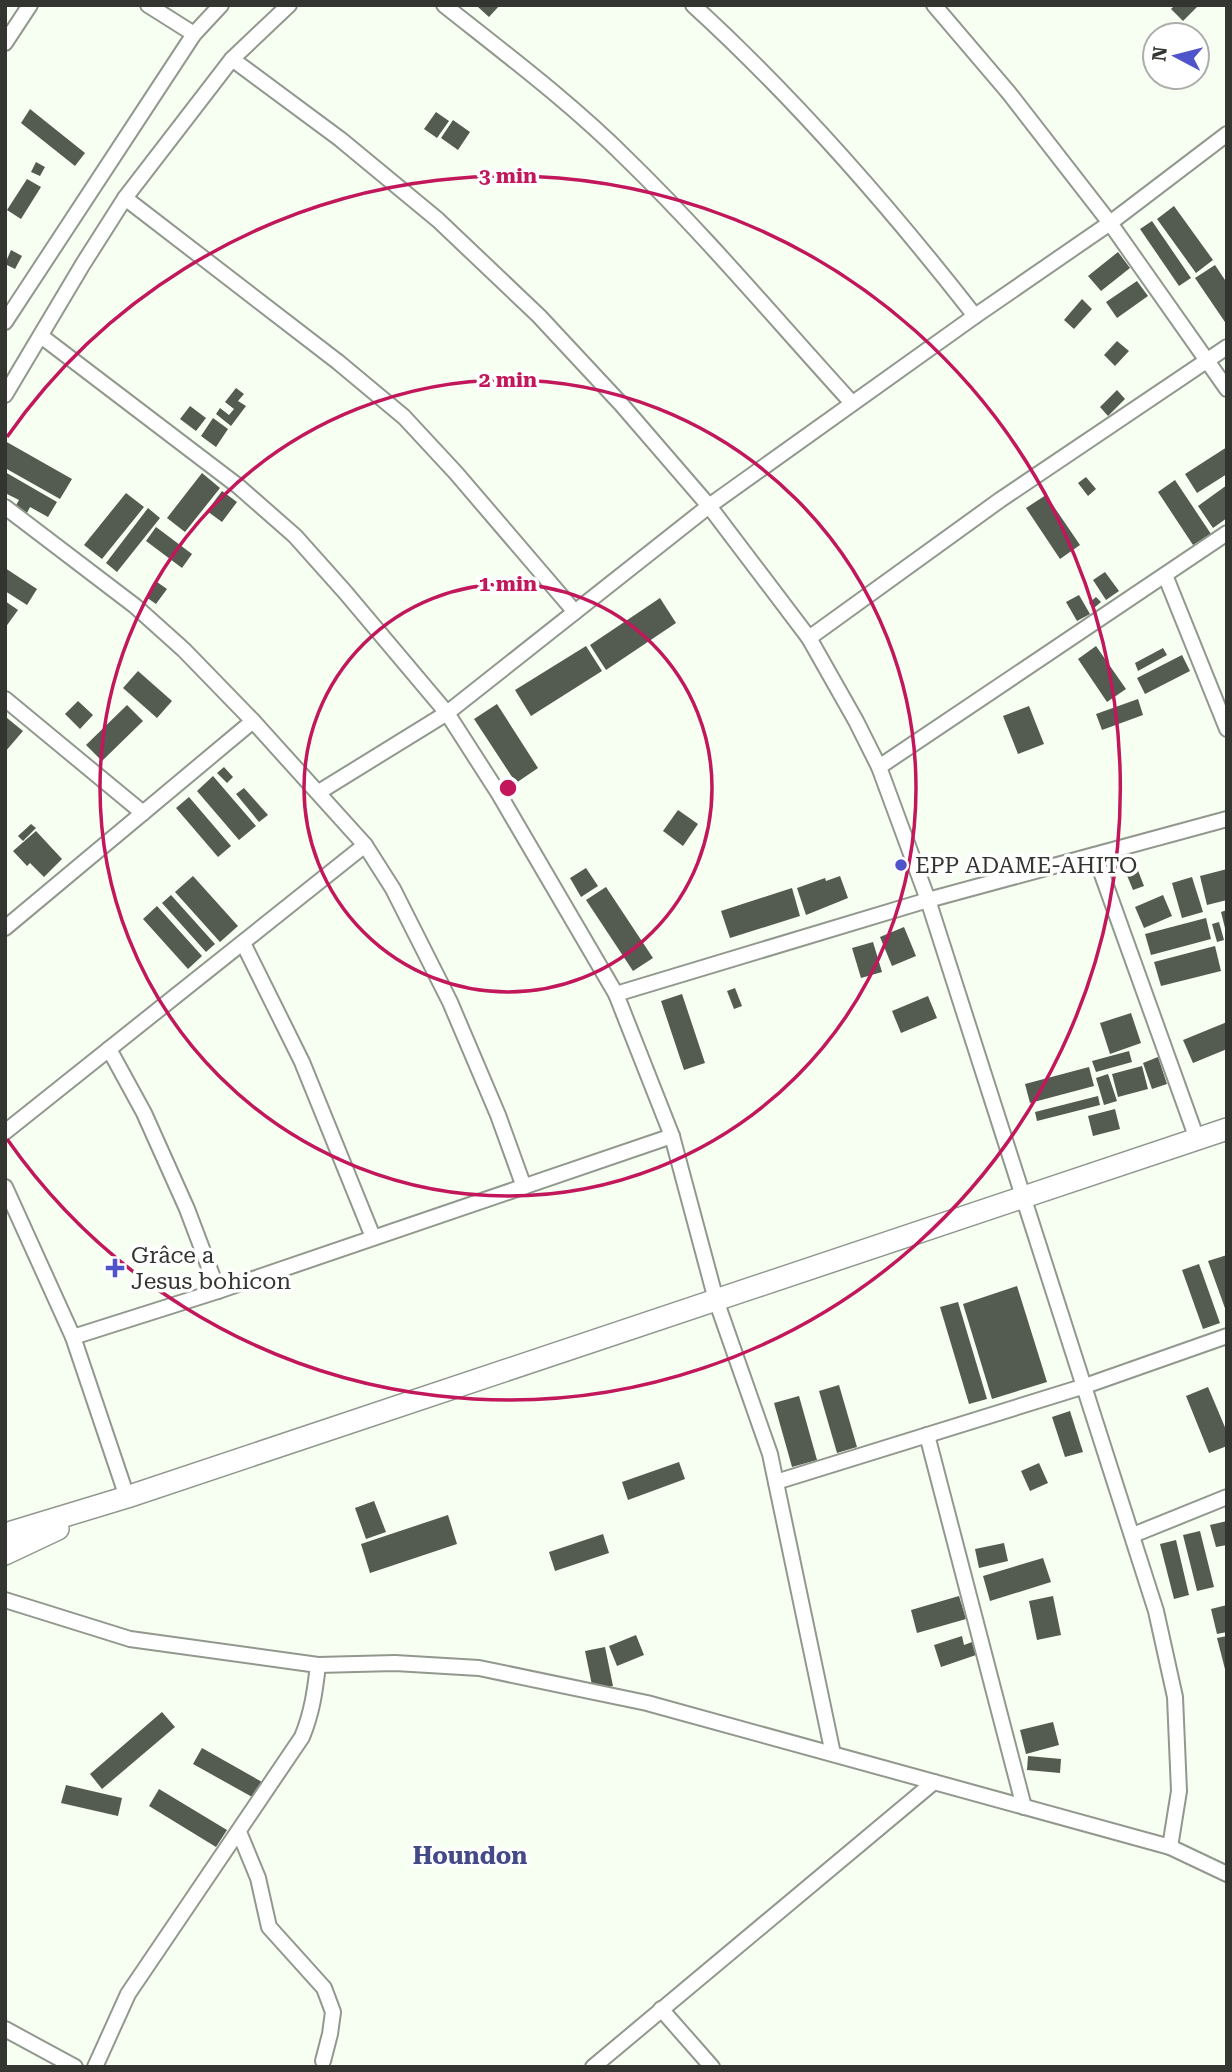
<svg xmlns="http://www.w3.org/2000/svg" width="1232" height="2072" viewBox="0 0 1232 2072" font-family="'Roboto Serif',serif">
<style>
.building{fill:#545b51}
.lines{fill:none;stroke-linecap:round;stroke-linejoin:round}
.minor-casing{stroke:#91988e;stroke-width:18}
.secondary-casing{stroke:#91988e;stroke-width:24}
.minor{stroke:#fff;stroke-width:14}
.secondary{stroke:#fff;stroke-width:21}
.ring{fill:none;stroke:#c2185b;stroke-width:3.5}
.poi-dot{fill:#5054ca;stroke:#fff;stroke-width:2.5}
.labels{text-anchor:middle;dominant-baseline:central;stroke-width:7;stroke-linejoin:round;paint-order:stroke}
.poi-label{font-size:23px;fill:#323530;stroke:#fff;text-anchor:start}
.neighbourhood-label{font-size:24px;font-weight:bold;fill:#434a87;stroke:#fff}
.centre{fill:#c2185b;stroke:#fff;stroke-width:3.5}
.ring-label{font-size:21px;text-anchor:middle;font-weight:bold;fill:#c2185b;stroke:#fff;stroke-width:7;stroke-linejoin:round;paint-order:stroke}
</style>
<rect width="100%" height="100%" fill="#f7fff3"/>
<!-- building -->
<g class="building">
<polygon points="480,5 500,5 489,17 478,7"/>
<polygon points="1175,5 1199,5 1183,21 1171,9"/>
<polygon points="30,109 85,153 75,166 21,123"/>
<polygon points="436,112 449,121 437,138 424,129"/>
<polygon points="453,120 470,132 458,150 441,138"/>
<polygon points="36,162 45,167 40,176 31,172"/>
<polygon points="27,179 41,187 21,219 7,210"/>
<polygon points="1174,206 1213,260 1196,273 1157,219"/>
<polygon points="1152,221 1191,278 1179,286 1140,229"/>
<polygon points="11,250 22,256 15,269 5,264"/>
<polygon points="1118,252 1130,268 1101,291 1088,276"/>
<polygon points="1215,265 1227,283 1227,325 1195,278"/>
<polygon points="1137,281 1148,296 1117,318 1106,302"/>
<polygon points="1082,299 1092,309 1074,329 1064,320"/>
<polygon points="1117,341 1129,351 1115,366 1104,355"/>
<polygon points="236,388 244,394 238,401 246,406 231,426 216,414 220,408 229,415 234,409 225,402"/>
<polygon points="1117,390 1125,399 1108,416 1100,407"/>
<polygon points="190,406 206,418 196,431 180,419"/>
<polygon points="213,418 228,429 216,447 201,436"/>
<polygon points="5,441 72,479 60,499 5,468"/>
<polygon points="1227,447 1227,474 1197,493 1185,474"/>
<polygon points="5,472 57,502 48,517 30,507 27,513 15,507 19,500 5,493"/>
<polygon points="202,473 220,488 185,532 167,518"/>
<polygon points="1086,477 1096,489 1088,496 1078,483"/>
<polygon points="1175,480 1211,534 1193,545 1158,492"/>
<polygon points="1227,485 1227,518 1213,528 1198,506"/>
<polygon points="222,491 237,502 222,522 207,511"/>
<polygon points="126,493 144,507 102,559 84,545"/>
<polygon points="1046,495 1080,545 1060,559 1026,508"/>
<polygon points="148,508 160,518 117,572 106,563"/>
<polygon points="156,527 192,554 182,568 146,541"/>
<polygon points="5,568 37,589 27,605 5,591"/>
<polygon points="1105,572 1119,591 1106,600 1093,580"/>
<polygon points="157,582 167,589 156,604 146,597"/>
<polygon points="1079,595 1090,614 1077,621 1066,602"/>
<polygon points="1096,597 1101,602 1094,608 1089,603"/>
<polygon points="660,598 676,623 606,670 590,645"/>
<polygon points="5,601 18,610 5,628"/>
<polygon points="586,646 602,671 531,716 515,690"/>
<polygon points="1096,646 1126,689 1107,702 1078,659"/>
<polygon points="1163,648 1167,655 1138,671 1135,663"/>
<polygon points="1182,655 1190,671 1145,694 1137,678"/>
<polygon points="138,671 172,701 157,718 123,688"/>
<polygon points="1138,699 1143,715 1102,730 1096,714"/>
<polygon points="78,701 93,715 80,729 65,714"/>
<polygon points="497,704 538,768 516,783 474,719"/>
<polygon points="127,705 143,721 102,761 86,745"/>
<polygon points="1029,706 1044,744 1018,754 1003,716"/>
<polygon points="7,718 23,731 5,752 5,721"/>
<polygon points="224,767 233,777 227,783 217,773"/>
<polygon points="213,776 256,826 239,840 197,791"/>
<polygon points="244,788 268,815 259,822 236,794"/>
<polygon points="189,797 231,846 218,857 176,808"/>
<polygon points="678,810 698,824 683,846 663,831"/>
<polygon points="31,824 36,828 23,841 18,836"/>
<polygon points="36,831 62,859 44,877 30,863 27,866 13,851"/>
<polygon points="586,868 598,886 581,897 570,878"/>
<polygon points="1137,868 1144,886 1133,890 1126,873"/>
<polygon points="1227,869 1227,900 1207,905 1200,876"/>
<polygon points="193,876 238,926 220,942 175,892"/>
<polygon points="840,876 848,898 806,915 797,888 825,878 826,881"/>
<polygon points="1192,877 1203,912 1182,918 1172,883"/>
<polygon points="606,887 653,958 633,971 586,900"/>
<polygon points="792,888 800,916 730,938 721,911"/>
<polygon points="171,895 215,944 206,952 162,903"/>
<polygon points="1163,895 1172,916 1144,928 1135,907"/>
<polygon points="157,906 202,956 188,969 143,919"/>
<polygon points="1227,910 1227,932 1226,932 1221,912"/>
<polygon points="1206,918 1211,939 1151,955 1145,934"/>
<polygon points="1219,922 1224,940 1217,942 1212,924"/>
<polygon points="904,927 916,956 892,966 880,937"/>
<polygon points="873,942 882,972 861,978 852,948"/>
<polygon points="1215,946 1221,971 1161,986 1154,962"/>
<polygon points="735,988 742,1006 734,1009 727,991"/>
<polygon points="682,994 705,1063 684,1070 661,1001"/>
<polygon points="928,996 937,1018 901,1033 892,1011"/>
<polygon points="1131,1013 1141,1043 1110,1054 1100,1023"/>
<polygon points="1227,1022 1227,1049 1193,1063 1183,1040"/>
<polygon points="1129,1051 1132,1062 1096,1072 1092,1061"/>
<polygon points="1158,1057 1167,1084 1152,1089 1143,1063"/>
<polygon points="1142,1066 1148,1089 1118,1097 1112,1074"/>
<polygon points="1089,1067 1094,1086 1030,1103 1025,1084"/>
<polygon points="1108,1074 1117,1101 1104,1105 1096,1078"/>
<polygon points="1098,1096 1100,1105 1037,1121 1035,1112"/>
<polygon points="1115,1109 1120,1129 1093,1136 1088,1116"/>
<polygon points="1227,1255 1227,1311 1226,1311 1208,1261"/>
<polygon points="1199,1264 1220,1323 1203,1329 1182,1270"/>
<polygon points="1017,1286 1047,1382 992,1399 963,1304"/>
<polygon points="958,1302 987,1399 969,1404 940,1307"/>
<polygon points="839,1385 857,1447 837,1453 819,1391"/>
<polygon points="1208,1387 1227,1432 1227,1446 1209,1453 1186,1396"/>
<polygon points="799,1396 817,1460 792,1467 774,1403"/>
<polygon points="1070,1411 1083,1452 1065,1457 1052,1417"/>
<polygon points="679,1462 685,1479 628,1500 622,1482"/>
<polygon points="1039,1463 1048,1483 1030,1491 1021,1471"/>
<polygon points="374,1501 386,1532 366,1539 355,1508"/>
<polygon points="448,1515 457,1544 370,1573 361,1544"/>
<polygon points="1227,1521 1227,1545 1216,1547 1210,1525"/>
<polygon points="1200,1531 1214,1587 1197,1591 1183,1535"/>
<polygon points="603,1534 609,1553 555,1571 549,1552"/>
<polygon points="1176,1540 1189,1595 1174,1599 1160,1544"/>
<polygon points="1004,1543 1008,1561 979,1568 975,1549"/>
<polygon points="1043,1558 1051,1582 990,1601 983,1576"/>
<polygon points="959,1596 966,1619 917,1633 911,1610"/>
<polygon points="1053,1596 1061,1635 1037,1640 1029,1601"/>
<polygon points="1227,1605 1227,1632 1217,1634 1211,1609"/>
<polygon points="636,1635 644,1655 617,1666 609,1646"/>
<polygon points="962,1636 964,1645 972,1642 976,1655 941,1667 934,1645"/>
<polygon points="1227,1636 1227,1673 1226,1673 1217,1638"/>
<polygon points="605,1647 613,1686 593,1690 585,1651"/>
<polygon points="162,1712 175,1727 102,1789 90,1774"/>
<polygon points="1053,1722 1059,1745 1026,1754 1020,1730"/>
<polygon points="202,1748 262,1782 254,1798 193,1764"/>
<polygon points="1028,1756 1061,1759 1060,1773 1027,1770"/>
<polygon points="66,1785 122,1798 118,1816 61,1803"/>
<polygon points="159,1789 227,1830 216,1847 149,1806"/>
</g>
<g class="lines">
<defs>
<g id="minor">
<polyline points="148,5 194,34"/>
<path d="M444,5C507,55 571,103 628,160C707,237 778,322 852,403"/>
<path d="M693,5C797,100 889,206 975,316"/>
<polyline points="934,5 1009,93 1110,223 1227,389"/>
<polyline points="5,43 30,5"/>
<polyline points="232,59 340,139 438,220 539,316 621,404 709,506 809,638 856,721 879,767 928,900 1156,1611 1175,1697 1179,1791 1170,1847"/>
<polyline points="125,198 338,362 404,417 456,473 575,612"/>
<polyline points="5,322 194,34 221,5"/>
<polyline points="41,336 238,486 295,536 345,592 447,713 499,794 616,994 672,1136 716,1300 770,1454 833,1754"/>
<polyline points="5,395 83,264 125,198 232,59 289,5"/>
<polyline points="5,507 135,606 184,650 253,721 365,845 393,889 450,1002 498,1115 524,1187"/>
<polyline points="1165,575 1227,729"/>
<polyline points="809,638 1000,500 1227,347"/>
<polyline points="5,699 143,813"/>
<polyline points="879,767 1227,533"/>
<polyline points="319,792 447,713 709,506 975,316 1110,223 1227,134"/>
<polyline points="1095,855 1197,1139"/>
<polyline points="5,928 253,721"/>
<polyline points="243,943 302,1062 373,1237"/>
<polyline points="616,994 928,900 1227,819"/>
<polyline points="109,1049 144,1113 187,1209 218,1291"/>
<polyline points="5,1132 365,845"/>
<polyline points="5,1187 73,1337 127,1497"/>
<polyline points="73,1337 218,1291 672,1136"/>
<polyline points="927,1435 1024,1807"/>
<polyline points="776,1482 1085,1386 1227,1336"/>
<polyline points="1133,1535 1227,1497"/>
<polyline points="5,1600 130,1639 318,1665 395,1663 479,1668 647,1703 1170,1847 1227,1874"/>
<polyline points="239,1832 258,1878 269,1927 324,1988 333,2012 330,2034 323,2061"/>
<polyline points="661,2009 712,2067"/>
<polyline points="5,2029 75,2067"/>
<path d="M95,2067L128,1994L302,1737C312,1713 315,1691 318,1665"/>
<polyline points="593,2067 934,1782"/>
</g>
<g id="secondary">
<polyline points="5,1534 127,1497 1227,1129"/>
<polyline points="5,1554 58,1529"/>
</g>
</defs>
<!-- minor casing -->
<use href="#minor" class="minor-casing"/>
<!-- secondary casing -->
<use href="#secondary" class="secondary-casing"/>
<!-- minor -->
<use href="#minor" class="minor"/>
<!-- secondary -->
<use href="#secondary" class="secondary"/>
</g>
<!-- distance rings -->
<g class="ring">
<circle cx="508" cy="788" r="204"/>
<circle cx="508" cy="788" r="408"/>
<path d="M7 437A612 612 0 1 1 7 1139"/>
</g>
<!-- markers -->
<g class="poi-dot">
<circle cx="901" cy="865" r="7"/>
<path d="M111.5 1257.5h7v7h7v7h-7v7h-7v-7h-7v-7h7z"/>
</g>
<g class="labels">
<!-- poi labels -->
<g class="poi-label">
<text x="915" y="865">EPP ADAME-AHITO</text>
<text x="131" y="1255">Grâce a<tspan x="131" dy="26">Jesus bohicon</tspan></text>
</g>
<!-- neighbourhood labels -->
<g class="neighbourhood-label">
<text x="470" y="1856">Houndon</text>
</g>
</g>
<circle cx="508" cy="788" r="10" class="centre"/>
<g class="ring-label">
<text x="508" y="183">3 min</text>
<text x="508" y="387">2 min</text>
<text x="508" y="591">1 min</text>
</g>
<!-- border -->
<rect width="1232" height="2072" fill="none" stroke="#323530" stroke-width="14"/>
<!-- north arrow -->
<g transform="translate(1176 56) rotate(277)"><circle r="33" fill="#ffffff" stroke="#adaeac" stroke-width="2"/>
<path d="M0-5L12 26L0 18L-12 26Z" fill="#5054ca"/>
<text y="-10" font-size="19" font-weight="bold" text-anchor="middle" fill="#323530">N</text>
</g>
</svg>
